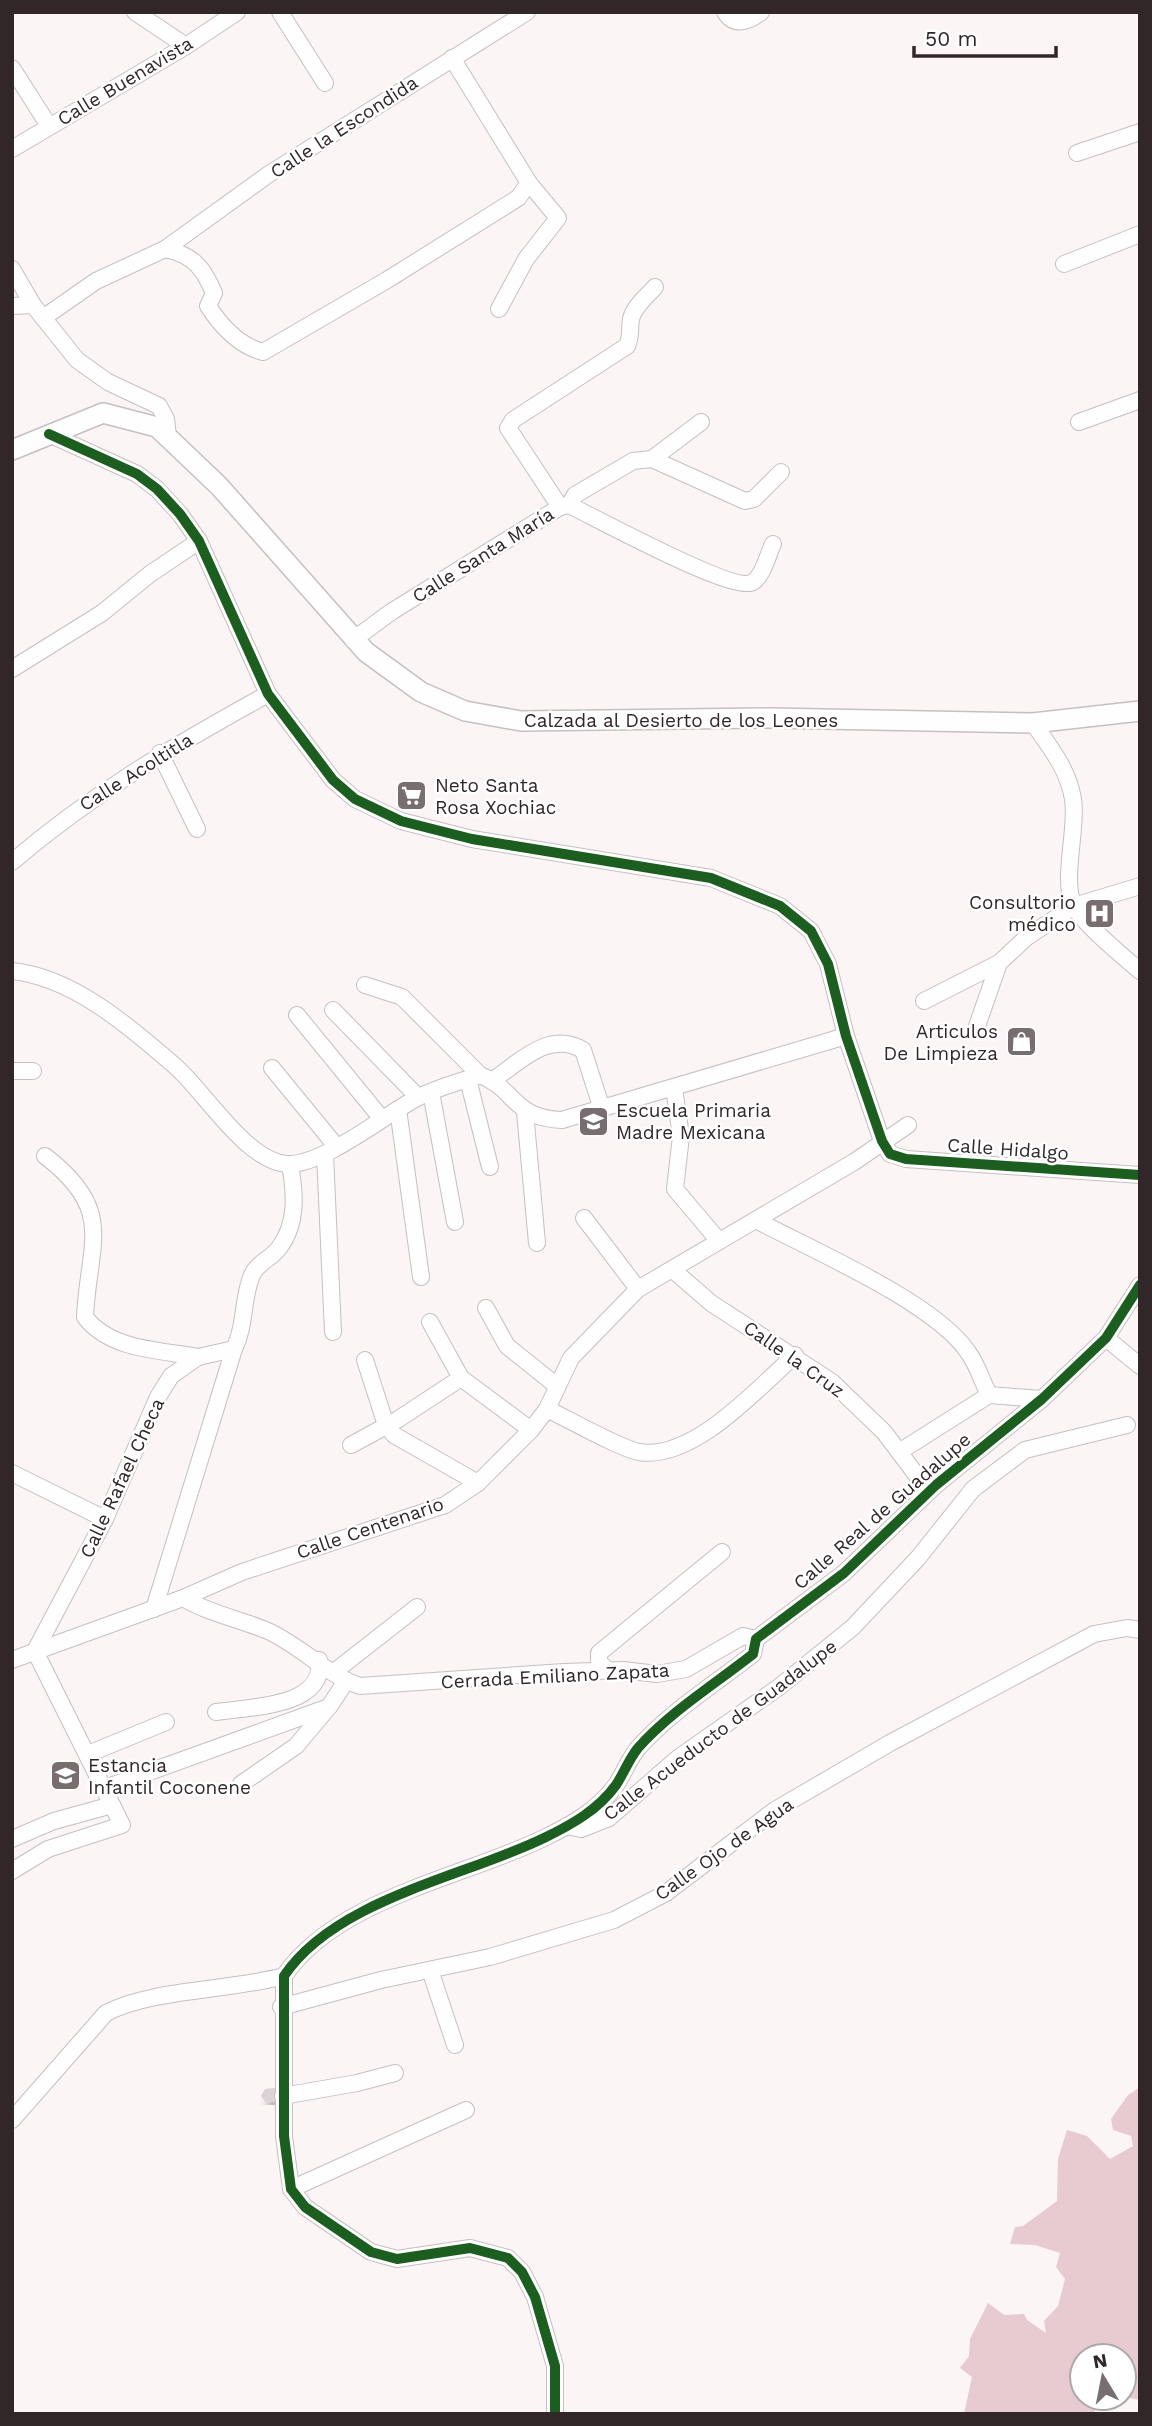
<svg xmlns="http://www.w3.org/2000/svg" width="1152" height="2426" viewBox="0 0 1152 2426" font-family="'Work Sans',sans-serif">
<style>
.forest{fill:#e8cbd1}
.building{fill:#dcd3d6;filter:url(#shadow)}
.lines{fill:none;stroke-linecap:round;stroke-linejoin:round}
.minor-casing{stroke:#c7bfc1;stroke-width:18}
.tertiary-casing{stroke:#c7bfc1;stroke-width:22}
.minor{stroke:#fefefe;stroke-width:16}
.tertiary{stroke:#fefefe;stroke-width:19}
.cycleway-casing{stroke:#fff;stroke-width:15}
.cycleway{stroke:#1b5e20;stroke-width:10}
.labels{text-anchor:middle;dominant-baseline:central;stroke-width:5;stroke-linejoin:round;paint-order:stroke}
.street-label{font-size:19px;fill:#312628;stroke:#fff}
.poi-label{font-size:19px;fill:#312628;stroke:#fff;text-anchor:start}
</style>
<defs>
<filter id="shadow"><feDropShadow dx="4.5" dy="8" stdDeviation="3.5" flood-color="#0004"/></filter>
</defs>
<rect width="100%" height="100%" fill="#fbf5f6"/>
<!-- forest -->
<polygon class="forest" points="1140,2087 1140,2400 1124,2397 1124,2356 1082,2356 1082,2398 1121,2398 1096,2407 1094,2414 964,2414 972,2377 960,2368 969,2356 970,2339 988,2303 1004,2315 1024,2314 1027,2320 1046,2333 1044,2321 1058,2306 1065,2279 1056,2267 1060,2253 1035,2245 1010,2244 1015,2227 1023,2226 1057,2201 1058,2159 1067,2130 1087,2136 1110,2159 1133,2146 1131,2136 1113,2130 1111,2119 1128,2095"/>
<!-- building -->
<polygon class="building" points="275,2088 275,2101 266,2103 261,2096 265,2089"/>
<g class="lines">
<defs>
<g id="minor">
<polyline points="135,12 186,46"/>
<polyline points="280,12 325,83"/>
<path d="M725,12C734,27 749,22 761,12"/>
<polyline points="452,58 529,183 558,218 526,259 499,309"/>
<polyline points="12,68 49,126"/>
<polyline points="12,149 186,46 237,12"/>
<polyline points="1077,153 1140,132"/>
<path d="M165,249C193,255 203,267 214,293L208,306C221,326 240,346 263,352L387,280L518,198L529,183"/>
<polyline points="1064,264 1140,234"/>
<polyline points="12,269 33,305"/>
<polyline points="12,306 33,305 77,360 108,382 159,406 166,419 168,436"/>
<polyline points="43,318 96,281 165,249 269,174 527,12"/>
<polyline points="1079,422 1140,400"/>
<polyline points="49,434 137,474 157,489 180,514 199,541 268,694 333,780 355,799 401,821 472,839 711,878 780,906 811,931 828,964 846,1036 882,1141 890,1154 906,1159 1140,1175"/>
<polyline points="652,459 701,422"/>
<path d="M569,505C594,517 735,594 753,582C763,576 768,554 773,544"/>
<path d="M560,507L508,428L513,420L627,346C632,335 629,329 631,319C634,306 647,296 655,287"/>
<polyline points="353,640 391,612 560,507 569,505 575,495 633,461 652,459 745,501 754,499 781,472"/>
<polyline points="12,669 102,613 150,574 199,541"/>
<path d="M1033,723C1050,747 1068,769 1073,799C1078,828 1061,880 1074,906C1083,924 1124,957 1140,971"/>
<polyline points="160,753 197,829"/>
<path d="M12,862C94,792 174,746 268,694"/>
<path d="M12,971C73,977 130,1027 175,1066C205,1092 248,1164 289,1164C324,1164 384,1116 415,1099C435,1088 459,1082 480,1075C516,1089 512,1118 562,1120L846,1036"/>
<polyline points="365,985 402,997 480,1075"/>
<polyline points="924,1001 999,963 1027,937 1074,906 1140,886"/>
<polyline points="333,1010 418,1097"/>
<polyline points="297,1015 382,1119"/>
<polyline points="976,1029 999,963"/>
<polyline points="272,1068 336,1146"/>
<polyline points="12,1071 33,1071"/>
<polyline points="468,1079 490,1167"/>
<path d="M493,1080C521,1061 549,1030 583,1050L601,1106"/>
<polyline points="674,1088 681,1136 675,1189 719,1241"/>
<polyline points="431,1092 455,1222"/>
<polyline points="398,1109 421,1277"/>
<polyline points="525,1112 537,1243"/>
<polyline points="325,1154 333,1332"/>
<path d="M45,1156C117,1211 88,1244 85,1317C110,1350 159,1350 198,1357"/>
<polyline points="584,1218 638,1289"/>
<path d="M756,1220C812,1250 934,1302 968,1352C977,1364 982,1381 989,1395"/>
<polyline points="673,1270 711,1303 832,1382 884,1432 918,1477 936,1485"/>
<polyline points="486,1308 507,1346 557,1386"/>
<polyline points="430,1322 461,1378 531,1430"/>
<polyline points="1106,1338 1140,1366"/>
<polyline points="365,1360 386,1425 394,1435 478,1483"/>
<path d="M547,1409C568,1419 619,1448 639,1452C693,1461 757,1389 795,1355"/>
<polyline points="351,1445 397,1420 461,1378"/>
<polyline points="899,1452 989,1395 1042,1399"/>
<polyline points="12,1473 105,1519"/>
<path d="M183,1598C210,1614 240,1619 268,1631C301,1646 327,1675 360,1686L564,1672L623,1670L657,1674L686,1669L743,1636L756,1639"/>
<path d="M154,1609L234,1349C246,1325 242,1298 252,1275C258,1262 271,1259 279,1248C298,1223 295,1193 290,1164"/>
<polyline points="12,1660 183,1598 242,1572 445,1505 478,1483 531,1430 547,1409 571,1358 638,1289 854,1162 908,1125"/>
<polyline points="607,1670 599,1662 599,1653 722,1552"/>
<polyline points="334,1672 417,1607"/>
<path d="M216,1712C247,1707 326,1708 319,1660"/>
<polyline points="88,1754 166,1722"/>
<polyline points="241,1784 296,1746 327,1709"/>
<polyline points="105,1788 329,1707 346,1681"/>
<polyline points="567,1826 581,1829 609,1818 678,1758 779,1687 853,1627 918,1558 973,1489 1025,1450 1127,1425"/>
<polyline points="12,1839 54,1821 112,1805"/>
<polyline points="12,1871 48,1849 122,1825 35,1651 105,1519 158,1397 171,1376 198,1357 234,1349"/>
<polyline points="430,1970 455,2045"/>
<polyline points="281,2007 381,1980 490,1957 614,1920 666,1893 775,1810 890,1743 1094,1634 1127,1628 1140,1630"/>
<polyline points="283,2096 357,2083 395,2073"/>
<path d="M12,2120L106,2013C152,1989 229,1991 284,1976"/>
<polyline points="291,2189 466,2110"/>
<path d="M555,2414V2366L535,2297L522,2272L508,2258L470,2248L397,2259L371,2252L305,2207L291,2189L284,2136V1976C336,1899 464,1877 544,1838C571,1825 598,1810 616,1785C624,1773 629,1759 638,1748C670,1712 715,1684 753,1654L756,1639L844,1573L936,1485L1042,1399L1106,1338L1140,1285"/>
</g>
<polyline id="tertiary" points="12,450 103,413 157,427 219,486 366,652 421,692 465,711 521,721 770,718 1033,723 1140,711"/>
</defs>
<!-- minor casing -->
<use href="#minor" class="minor-casing"/>
<!-- tertiary casing -->
<use href="#tertiary" class="tertiary-casing"/>
<!-- minor -->
<use href="#minor" class="minor"/>
<!-- tertiary -->
<use href="#tertiary" class="tertiary"/>
<defs>
<g id="cycleway">
<polyline points="49,434 137,474 157,489 180,514 199,541 268,694 333,780 355,799 401,821 472,839 711,878 780,906 811,931 828,964 846,1036 882,1141 890,1154 906,1159 1140,1175"/>
<path d="M555,2414V2366L535,2297L522,2272L508,2258L470,2248L397,2259L371,2252L305,2207L291,2189L284,2136V1976C336,1899 464,1877 544,1838C571,1825 598,1810 616,1785C624,1773 629,1759 638,1748C670,1712 715,1684 753,1654L756,1639L844,1573L936,1485L1042,1399L1106,1338L1140,1285"/>
</g>
</defs>
<!-- cycleway casing -->
<use href="#cycleway" class="cycleway-casing"/>
<!-- cycleway -->
<use href="#cycleway" class="cycleway"/>
</g>
<!-- icons -->
<defs>
<symbol id="supermarket-square" viewBox="-11 -11 22 22"><rect x="-9" y="-9" width="18" height="18" rx="4" fill="#786e70" stroke="#fff"/><path d="M-6-5.5h2.5l.6 2H6L4.5 2H-2.5L-4.4-4H-6ZM-1.5 3.2a1.3 1.3 0 1 0 .1 0ZM3 3.2a1.3 1.3 0 1 0 .1 0Z" fill="#fff"/></symbol>
<symbol id="hospital-square" viewBox="-11 -11 22 22"><rect x="-9" y="-9" width="18" height="18" rx="4" fill="#786e70" stroke="#fff"/><path d="M-5-5h3v3.5h4V-5h3V5h-3V1.5h-4V5h-3Z" fill="#fff"/></symbol>
<symbol id="shop-square" viewBox="-11 -11 22 22"><rect x="-9" y="-9" width="18" height="18" rx="4" fill="#786e70" stroke="#fff"/><path d="M-5-2.5h2.3a2.7 3.5 0 0 1 5.4 0H5L5.5 6h-11ZM-1.5-2.5h3a1.5 2.3 0 0 0-3 0Z" fill="#fff"/></symbol>
<symbol id="school-square" viewBox="-11 -11 22 22"><rect x="-9" y="-9" width="18" height="18" rx="4" fill="#786e70" stroke="#fff"/><path d="M0-5L7-2L0 1L-7-2ZM-4 1L0 2.5L4 1V4Q0 6-4 4Z" fill="#fff"/></symbol>
</defs>
<g fill-rule="evenodd">
<use href="#supermarket-square" x="394" y="778" width="35" height="35"/>
<use href="#hospital-square" x="1082" y="896" width="35" height="35"/>
<use href="#shop-square" x="1004" y="1024" width="35" height="35"/>
<use href="#school-square" x="576" y="1104" width="35" height="35"/>
<use href="#school-square" x="48" y="1758" width="35" height="35"/>
</g>
<g class="labels">
<!-- street labels -->
<g class="street-label">
<text transform="translate(125 81) rotate(-31)">Calle Buenavista</text>
<text transform="translate(344 127) rotate(-33)">Calle la Escondida</text>
<text transform="translate(483 555) rotate(-32)">Calle Santa María</text>
<text x="681" y="720">Calzada al Desierto de los Leones</text>
<text transform="translate(136 772) rotate(-32)">Calle Acoltitla</text>
<text transform="translate(1008 1149) rotate(4)">Calle Hidalgo</text>
<text transform="translate(794 1359) rotate(35)">Calle la Cruz</text>
<text transform="translate(122 1478) rotate(-65)">Calle Rafael Checa</text>
<text transform="translate(882 1511) rotate(-41)">Calle Real de Guadalupe</text>
<text transform="translate(370 1528) rotate(-19)">Calle Centenario</text>
<text transform="translate(555 1676) rotate(-3)">Cerrada Emiliano Zapata</text>
<text transform="translate(720 1730) rotate(-37)">Calle Acueducto de Guadalupe</text>
<text transform="translate(724 1849) rotate(-35)">Calle Ojo de Agua</text>
</g>
<!-- poi labels -->
<g class="poi-label">
<text x="435" y="785">Neto Santa<tspan x="435" dy="22">Rosa Xochiac</tspan></text>
<text x="1076" y="902" text-anchor="end">Consultorio<tspan x="1076" dy="22">médico</tspan></text>
<text x="998" y="1031" text-anchor="end">Articulos<tspan x="998" dy="22">De Limpieza</tspan></text>
<text x="616" y="1110">Escuela Primaria<tspan x="616" dy="22">Madre Mexicana</tspan></text>
<text x="88" y="1765">Estancia<tspan x="88" dy="22">Infantil Coconene</tspan></text>
</g>
</g>
<!-- border -->
<rect width="1152" height="2426" fill="none" stroke="#312628" stroke-width="28"/>
<!-- north arrow -->
<g transform="translate(1103 2377) rotate(350)"><circle r="33" fill="#ffffff" stroke="#ada8a9" stroke-width="2"/>
<path d="M0-5L12 26L0 18L-12 26Z" fill="#786e70"/>
<text y="-10" font-size="19" font-weight="bold" text-anchor="middle" fill="#312628">N</text>
</g>
<!-- scale -->
<path d="M914 46v10h142v-10" fill="none" stroke="#312628" stroke-width="3.5"/>
<text x="925" y="46" font-size="21" fill="#312628" stroke="#ffffff" stroke-width="5" paint-order="stroke">50 m</text>
</svg>
